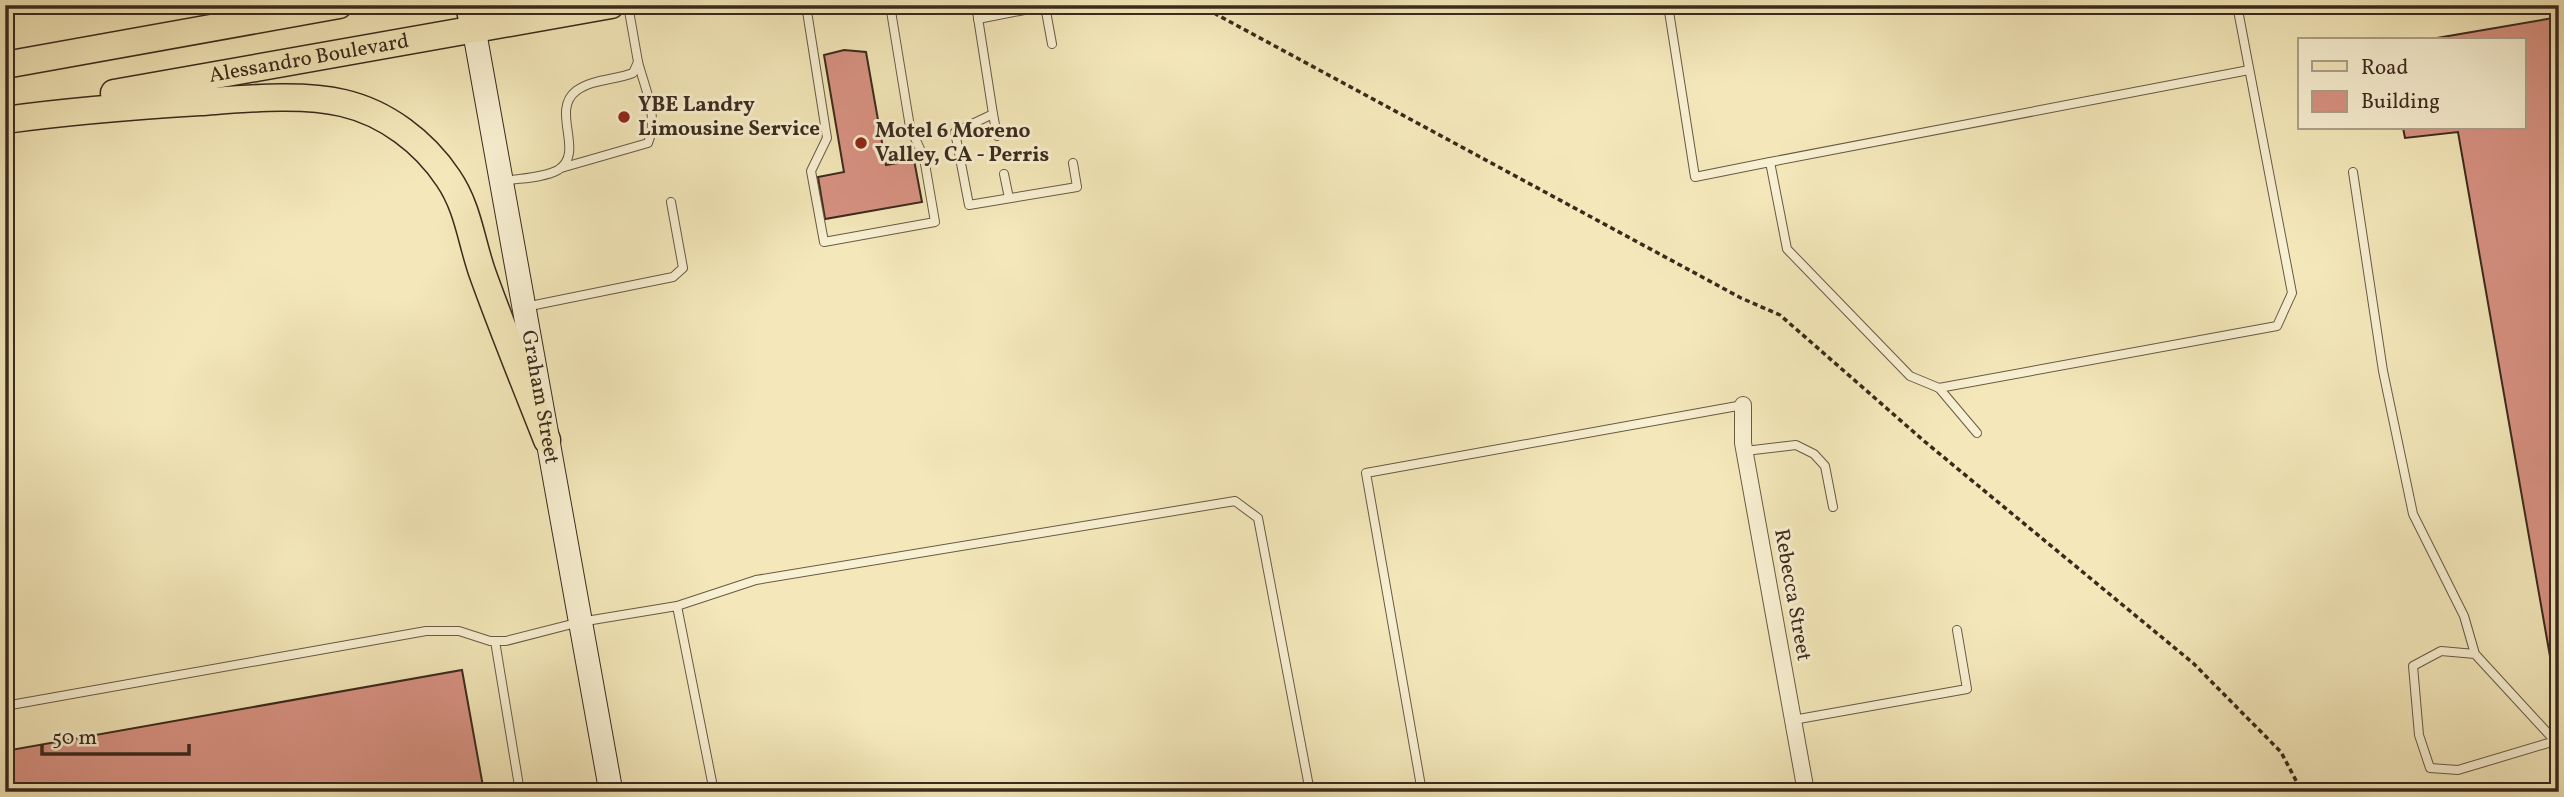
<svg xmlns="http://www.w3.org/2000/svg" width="2564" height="797" viewBox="0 0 2564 797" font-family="Vollkorn,serif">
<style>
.building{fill:#d89283;stroke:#3a2a1d;stroke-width:2}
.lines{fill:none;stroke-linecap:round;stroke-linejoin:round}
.lane-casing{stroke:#685a44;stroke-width:10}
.street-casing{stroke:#685a44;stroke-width:18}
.secondary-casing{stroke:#3a2a1d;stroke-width:25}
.primary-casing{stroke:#3a2a1d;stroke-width:29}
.path{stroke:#3a2a1d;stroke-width:3.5;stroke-dasharray:5 3.5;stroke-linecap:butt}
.lane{stroke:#f8f0d2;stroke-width:8}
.street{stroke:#f8f0d2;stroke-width:16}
.secondary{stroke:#f8f0d2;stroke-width:23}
.primary{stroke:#f4e8ba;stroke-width:26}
.poi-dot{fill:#8f2418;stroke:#f8f0d2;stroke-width:2.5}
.labels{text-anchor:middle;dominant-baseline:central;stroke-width:6;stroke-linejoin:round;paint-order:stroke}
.street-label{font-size:21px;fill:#3a2a1d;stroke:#f8f0d2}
.poi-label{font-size:21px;font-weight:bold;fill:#3a2a1d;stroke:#f8f0d2;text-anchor:start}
</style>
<rect width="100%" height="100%" fill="#f4e8ba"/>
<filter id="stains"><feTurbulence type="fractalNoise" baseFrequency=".00286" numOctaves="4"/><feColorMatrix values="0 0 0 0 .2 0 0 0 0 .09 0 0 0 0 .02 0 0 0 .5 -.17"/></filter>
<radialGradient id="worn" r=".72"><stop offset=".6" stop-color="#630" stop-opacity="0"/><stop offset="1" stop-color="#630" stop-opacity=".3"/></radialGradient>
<!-- building -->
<g class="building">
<polygon points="2559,17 2559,702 2558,702 2458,132 2405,138 2403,128 2524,128 2524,40 2425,40"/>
<polygon points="844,50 866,52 886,165 914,160 922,202 825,219 818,177 844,172 824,55"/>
<polygon points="462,670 484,792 5,792 5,751"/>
</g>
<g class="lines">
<defs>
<g id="lane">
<polyline points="806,5 827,138 811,171 824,242 935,222 924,158 910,127 890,5"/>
<polyline points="976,5 993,114 955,132 969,205 1077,187 1073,163"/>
<polyline points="1668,5 1695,177 1770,162 1787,249 1910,376 1939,388 1977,433"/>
<polyline points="978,19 1045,6 1052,44"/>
<polyline points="993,114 997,136"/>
<polyline points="1770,162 2249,70"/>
<path d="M561,168L648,143C659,116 645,89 638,62"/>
<polyline points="2353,172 2383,371 2413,514 2464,616 2475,654 2555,741 2458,770 2430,768 2419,735 2413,666 2441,651 2475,654"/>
<polyline points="1004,174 1009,198"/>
<path d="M504,181C521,178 543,178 558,170C586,153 550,111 576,91C592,79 615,80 633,73L638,62L628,5"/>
<polyline points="525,307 673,277 683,268 671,202"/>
<polyline points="1939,388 2277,326 2292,293 2237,5"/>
<polyline points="1745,451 1796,445 1814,454 1825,466 1833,507"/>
<polyline points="677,606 756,580 1235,501 1258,518 1310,792"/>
<polyline points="495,641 520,792"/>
<polyline points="5,706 426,631 459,631 490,641 506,641 580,622 677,606 714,792"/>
<polyline points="1793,720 1967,689 1957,630"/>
<polyline points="2559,740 2555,741 2559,773"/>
<polyline points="1422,792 1366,473 1743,405"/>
</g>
<polyline id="street" points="1743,405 1743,443 1806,792"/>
<g id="secondary">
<path id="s1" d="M474,29L611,792"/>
</g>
<g id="primary">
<polyline points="469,5 474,29"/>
<polyline points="5,65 339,5"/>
<path id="s2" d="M114,93L611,5"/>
<path d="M5,120C70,111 135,106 200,102C243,99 302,93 343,103C386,113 424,142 448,178C468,207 471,240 482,272C502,328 525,384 547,440"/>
</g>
</defs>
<!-- lane casing -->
<use href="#lane" class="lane-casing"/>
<!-- street casing -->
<use href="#street" class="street-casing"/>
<!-- secondary casing -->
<use href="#secondary" class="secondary-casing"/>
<!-- primary casing -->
<use href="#primary" class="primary-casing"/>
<!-- path -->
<polyline class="path" points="1199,5 1741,298 1780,315 1924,441 2193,663 2281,752 2302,792"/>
<!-- lane -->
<use href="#lane" class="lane"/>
<!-- street -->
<use href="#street" class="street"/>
<!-- secondary -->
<use href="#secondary" class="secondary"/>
<!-- primary -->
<use href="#primary" class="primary"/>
</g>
<!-- markers -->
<g class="poi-dot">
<circle cx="624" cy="117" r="7"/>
<circle cx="861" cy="143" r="7"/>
</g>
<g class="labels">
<!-- street labels -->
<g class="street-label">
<text stroke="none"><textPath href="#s2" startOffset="198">Alessandro Boulevard</textPath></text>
<text stroke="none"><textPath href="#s1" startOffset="374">Graham Street</textPath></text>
<text transform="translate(1792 595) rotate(80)">Rebecca Street</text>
</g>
<!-- poi labels -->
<g class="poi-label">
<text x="638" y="105">YBE Landry<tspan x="638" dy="24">Limousine Service</tspan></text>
<text x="875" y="131">Motel 6 Moreno<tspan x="875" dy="24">Valley, CA - Perris</tspan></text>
</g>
</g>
<!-- margin -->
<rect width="2564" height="797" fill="none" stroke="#f4e8ba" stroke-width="28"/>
<rect x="7" y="7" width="2550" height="783" fill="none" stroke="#3a2a1d" stroke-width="3.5"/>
<rect x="14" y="14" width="2536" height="769" fill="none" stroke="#3a2a1d" stroke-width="2"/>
<!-- legend -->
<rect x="2298" y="38" width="228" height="91" fill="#f8f0d2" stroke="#aca18a" stroke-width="2"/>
<rect x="2312" y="61" width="35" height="10" fill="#f4e8ba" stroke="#aca18a" stroke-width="2"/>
<text x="2361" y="74" font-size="21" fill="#3a2a1d">Road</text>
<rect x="2312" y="91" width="35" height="21" fill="#d89283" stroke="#aca18a" stroke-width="2"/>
<text x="2361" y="108" font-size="21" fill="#3a2a1d">Building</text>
<!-- scale -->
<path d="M42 744v10h147v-10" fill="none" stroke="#3a2a1d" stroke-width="3.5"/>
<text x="52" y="744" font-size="21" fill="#3a2a1d" stroke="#f8f0d2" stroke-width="5" paint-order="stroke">50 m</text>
<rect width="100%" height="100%" filter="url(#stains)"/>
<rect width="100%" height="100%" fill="url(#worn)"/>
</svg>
